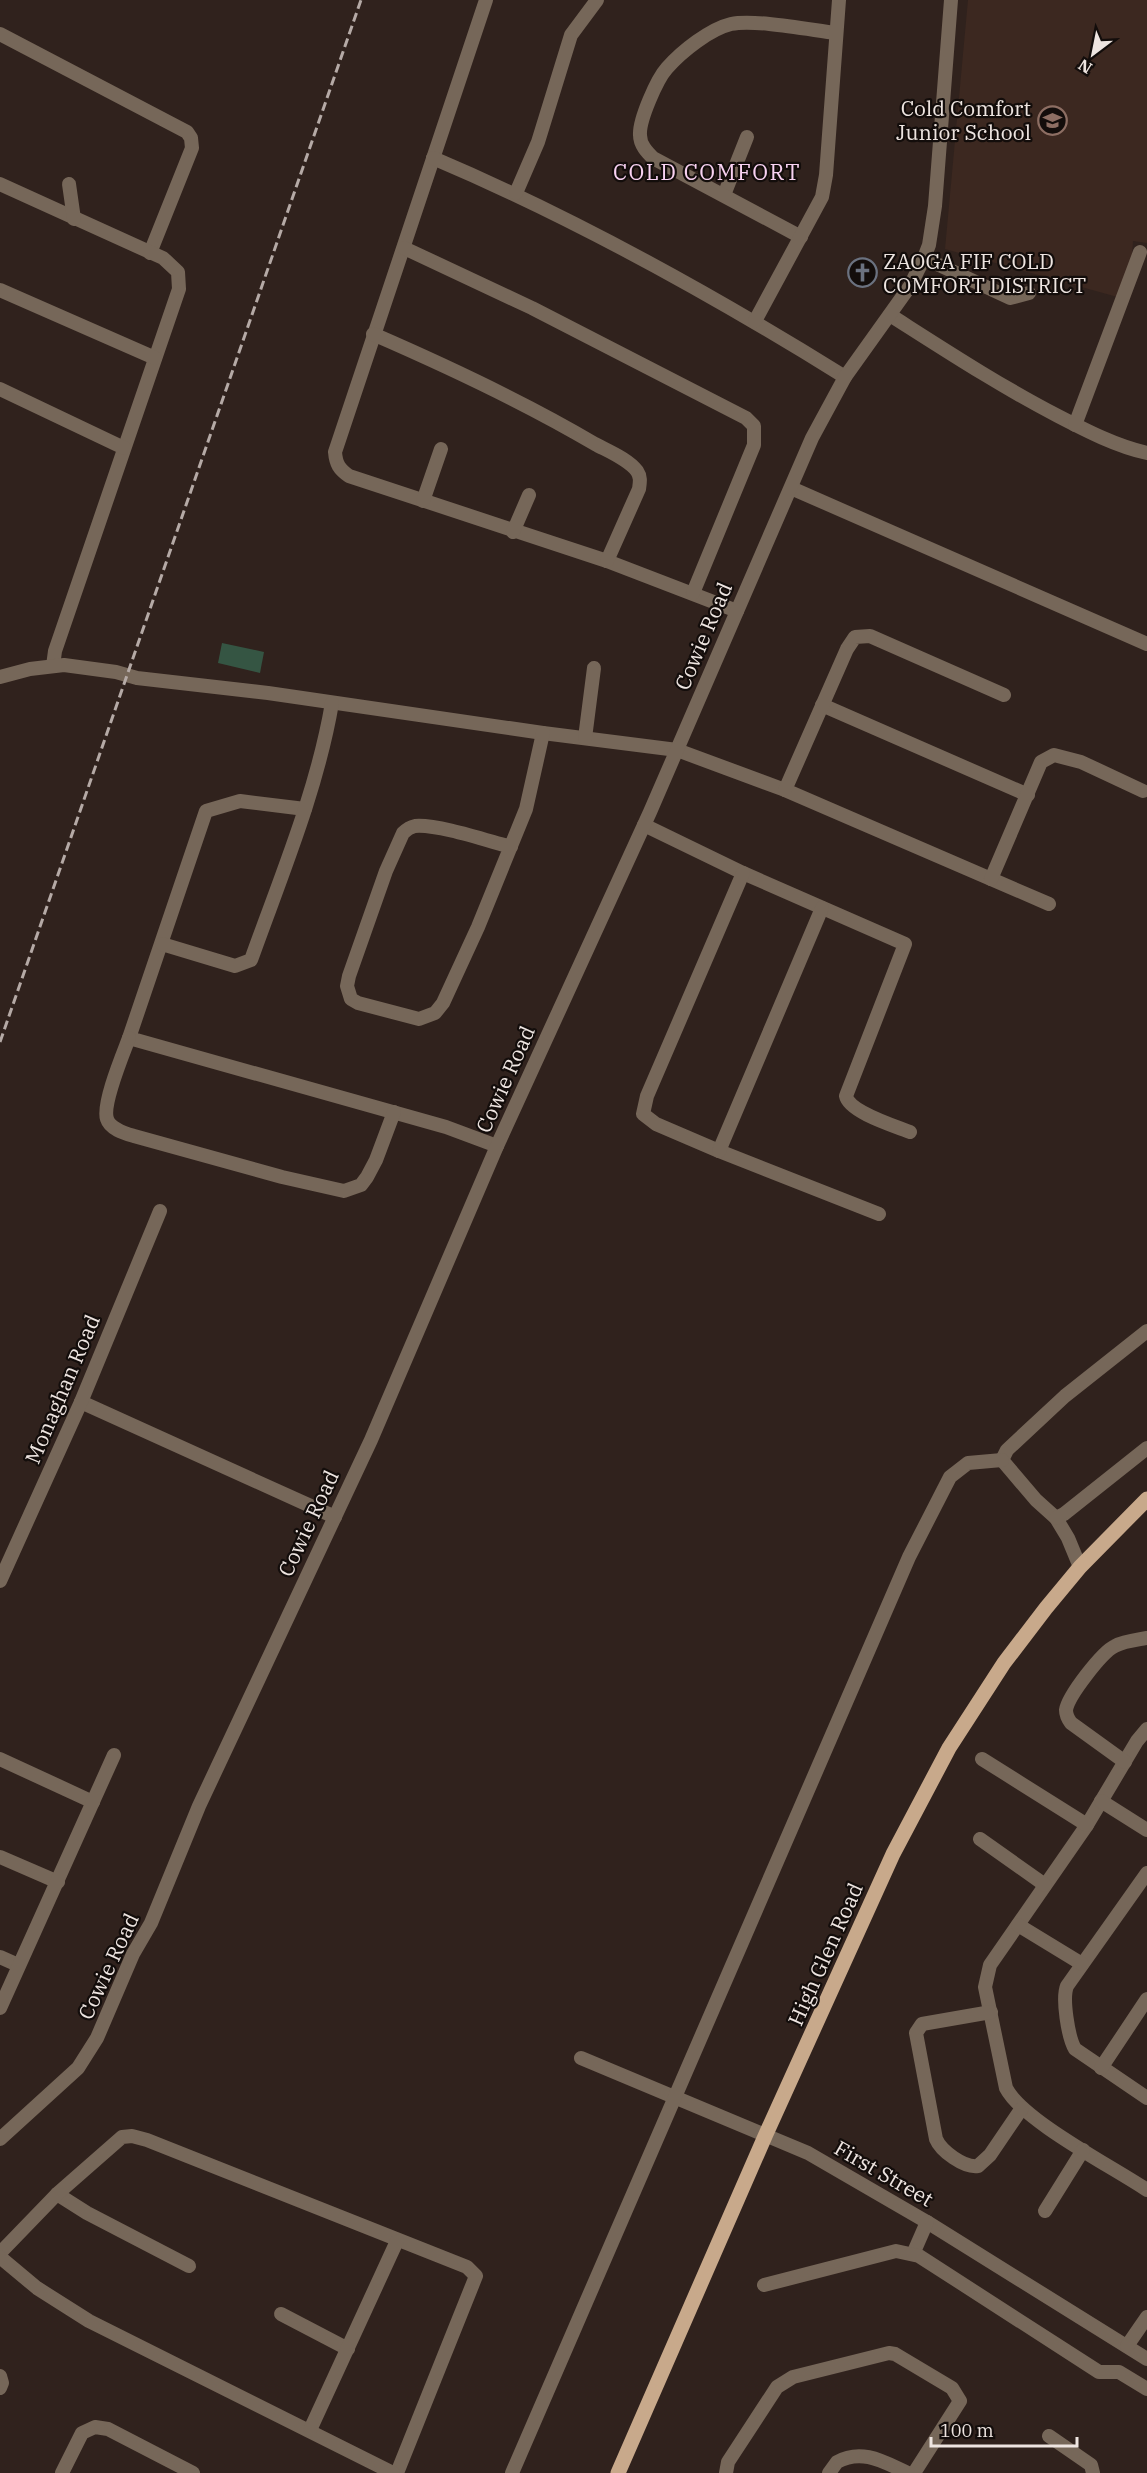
<svg xmlns="http://www.w3.org/2000/svg" width="1147" height="2473" viewBox="0 0 1147 2473" font-family="'IBM Plex Serif',serif">
<style>
.built{fill:#3c2820}
.green{fill:#355543}
.lines{fill:none;stroke-linecap:round;stroke-linejoin:round}
.minor{stroke:#766759;stroke-width:14}
.major{stroke:#c8a98b;stroke-width:15}
.rail{stroke:#b5aaa6;stroke-width:3;stroke-dasharray:9 4.5;stroke-linecap:butt}
.labels{text-anchor:middle;dominant-baseline:central;stroke-width:4.5;stroke-linejoin:round;paint-order:stroke}
.poi-label{font-size:21px;fill:#eee5e1;stroke:#130d0b;text-anchor:end}
.street-label{font-size:21px;fill:#eee5e1;stroke:#130d0b}
.neighbourhood-label{font-size:22px;letter-spacing:1.5px;fill:#f9d2f2;stroke:#130d0b}
</style>
<rect width="100%" height="100%" fill="#30221d"/>
<!-- built -->
<polygon class="built" points="968,0 1147,0 1147,243 1133,241 1131,270 1121,298 945,249"/>
<!-- green -->
<polygon class="green" points="222,643 264,652 260,673 218,663"/>
<g class="lines">
<!-- minor -->
<g class="minor">
<path d="M486,0L335,452C336,464 339,469 349,476L607,561L737,611"/>
<polyline points="0,34 187,132 191,138 192,148 150,253"/>
<path d="M433,158C577,219 713,295 845,377"/>
<polyline points="0,184 163,258 178,272 179,289 55,651 53,666"/>
<polyline points="69,184 74,219"/>
<polyline points="516,193 538,142 571,35 597,0"/>
<polyline points="724,195 747,137"/>
<path d="M801,237L653,158C647,152 640,145 640,135C639,120 657,79 667,68C682,51 710,29 731,24C755,19 811,30 836,33"/>
<polyline points="404,248 532,308 746,418 754,426 754,445 693,593"/>
<polyline points="924,258 1010,298 1029,293"/>
<polyline points="0,290 155,358"/>
<path d="M890,315C945,350 1000,386 1058,416C1087,431 1116,446 1147,453"/>
<polyline points="755,321 822,197 826,175 839,0"/>
<path d="M373,334C449,367 524,402 595,444C608,451 628,459 637,471C641,477 640,482 639,489L607,561"/>
<polyline points="0,389 124,448"/>
<polyline points="1075,425 1140,252"/>
<polyline points="791,488 1147,644"/>
<polyline points="423,501 441,449"/>
<polyline points="513,532 529,495"/>
<polyline points="0,677 30,669 64,665 116,672 137,678 268,693 543,733 677,750 785,790 1049,904"/>
<polyline points="822,705 1028,795"/>
<polyline points="585,738 594,668"/>
<polyline points="785,790 847,649 855,637 870,636 1004,695"/>
<polyline points="305,809 240,801 206,811 129,1038 446,1127 497,1146"/>
<path d="M644,825L743,873L905,944L846,1096C849,1112 895,1126 910,1132"/>
<path d="M511,847C488,841 438,824 415,826C410,827 407,829 403,833L386,871L349,976L347,986L351,999L358,1003L419,1019L435,1013L443,1003L478,927L526,809L543,733"/>
<polyline points="743,873 647,1096 643,1114 656,1124 719,1151 879,1214"/>
<polyline points="991,879 1041,762 1054,755 1081,762 1143,791"/>
<path d="M162,944L235,966L251,960C281,876 317,791 332,703"/>
<path d="M129,1038C123,1054 102,1104 107,1119C110,1129 124,1133 134,1136L282,1177L344,1191L361,1185L367,1177L376,1160L394,1112"/>
<polyline points="719,1151 822,908"/>
<polyline points="81,1402 335,1517"/>
<polyline points="1002,1460 1007,1450 1065,1396 1147,1331"/>
<polyline points="1002,1460 1036,1500 1056,1518 1068,1538 1080,1567"/>
<polyline points="1056,1518 1064,1514 1147,1448"/>
<polyline points="0,1581 81,1402 160,1211"/>
<path d="M1147,1729L1137,1741L1087,1825L990,1965L985,1987L1006,2088C1023,2121 1113,2167 1147,2190"/>
<polyline points="0,1759 93,1802"/>
<polyline points="982,1759 1087,1825"/>
<path d="M1125,1762L1071,1723C1068,1719 1066,1716 1066,1710C1068,1696 1102,1652 1115,1646C1124,1641 1136,1640 1147,1638"/>
<polyline points="1101,1801 1147,1830"/>
<polyline points="980,1839 1045,1885"/>
<polyline points="0,1857 58,1882"/>
<path d="M1147,1873L1067,1986C1062,1998 1068,2037 1075,2049L1147,2098"/>
<polyline points="1018,1925 1082,1964"/>
<polyline points="0,1957 18,1965"/>
<polyline points="0,2008 114,1755"/>
<path d="M991,2012L922,2024L916,2033L936,2139C941,2151 964,2168 978,2166L990,2155L1022,2108"/>
<polyline points="581,2058 808,2153 927,2222 1147,2359"/>
<polyline points="1101,2068 1147,1999"/>
<polyline points="0,2139 78,2068 97,2038 133,1954 151,1923 199,1806 371,1440 497,1146 650,812 812,438 845,377 910,286 924,258 929,245 935,206 951,0"/>
<polyline points="57,2194 87,2213 189,2266"/>
<polyline points="1045,2211 1083,2150"/>
<polyline points="0,2253 57,2194 122,2137 132,2136 147,2140 467,2267 476,2276 397,2473"/>
<polyline points="913,2254 927,2222"/>
<polyline points="0,2257 37,2288 89,2321 393,2473"/>
<polyline points="764,2285 896,2251 919,2256 1099,2372 1119,2372 1147,2389"/>
<polyline points="281,2314 348,2349"/>
<polyline points="1127,2346 1147,2317"/>
<polyline points="0,2376 2,2383 0,2388"/>
<polyline points="310,2430 397,2241"/>
<polyline points="1049,2436 1091,2465 1093,2473"/>
<polyline points="62,2473 82,2433 95,2427 108,2429 193,2473"/>
<polyline points="512,2473 909,1557 950,1477 968,1463 1002,1460"/>
<polyline points="726,2473 728,2462 777,2387 793,2377 889,2353 895,2354 952,2388 960,2401 914,2473"/>
<path d="M829,2473L837,2462C862,2448 884,2462 908,2473"/>
</g>
<!-- major -->
<polyline class="major" points="618,2473 766,2134 893,1854 949,1748 1004,1663 1046,1608 1080,1567 1147,1499"/>
<!-- rail -->
<polyline class="rail" points="0,1042 361,0"/>
</g>
<!-- icons -->
<defs>
<symbol id="school-ring" viewBox="-11 -11 22 22"><circle r="9.5" fill="#130d0b" stroke="#8d6e63" stroke-width="1.5"/><path d="M0-5L7-2L0 1L-7-2ZM-4 1L0 2.5L4 1V4Q0 6-4 4Z" fill="#8d6e63"/></symbol>
<symbol id="church-ring" viewBox="-11 -11 22 22"><circle r="9.5" fill="#130d0b" stroke="#6b7280" stroke-width="1.5"/><path d="M-1.2-6h2.4v3.5h3.3v2.4h-3.3V6h-2.4V-.1h-3.3v-2.4h3.3Z" fill="#6b7280"/></symbol>
</defs>
<g fill-rule="evenodd">
<use href="#school-ring" x="1036" y="104" width="33" height="33"/>
<use href="#church-ring" x="846" y="256" width="33" height="33"/>
</g>
<g class="labels">
<!-- poi labels -->
<g class="poi-label">
<text x="1031" y="108">Cold Comfort<tspan x="1031" dy="24">Junior School</tspan></text>
<text x="883" y="261" text-anchor="start">ZAOGA FIF COLD<tspan x="883" dy="24">COMFORT DISTRICT</tspan></text>
</g>
<!-- street labels -->
<g class="street-label">
<text transform="translate(703 636) rotate(-67)">Cowie Road</text>
<text transform="translate(505 1079) rotate(-66)">Cowie Road</text>
<text transform="translate(62 1389) rotate(-67)">Monaghan Road</text>
<text transform="translate(308 1523) rotate(-65)">Cowie Road</text>
<text transform="translate(825 1954) rotate(-66)">High Glen Road</text>
<text transform="translate(108 1966) rotate(-65)">Cowie Road</text>
<text transform="translate(884 2173) rotate(30)">First Street</text>
</g>
<!-- neighbourhood labels -->
<g class="neighbourhood-label">
<text x="707" y="171">COLD COMFORT</text>
</g>
</g>
<!-- north arrow -->
<g transform="translate(1093 54) rotate(212)" stroke="#130d0b" stroke-width="4.5" paint-order="stroke">
<path d="M0-4.5L10 22L0 15L-10 22Z" fill="#eee5e1"/>
<text y="-9" font-size="16" font-weight="bold" text-anchor="middle" fill="#eee5e1">N</text>
</g>
<!-- scale -->
<path d="M931 2437v9h146v-9" fill="none" stroke="#eee5e1" stroke-width="3"/>
<text x="940" y="2437" font-size="18" fill="#eee5e1" stroke="#130d0b" stroke-width="4.5" paint-order="stroke">100 m</text>
</svg>
